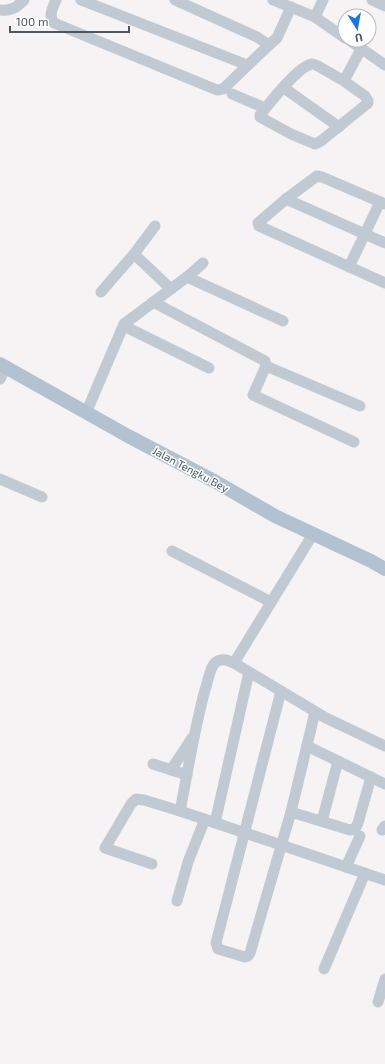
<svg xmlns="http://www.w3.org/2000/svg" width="385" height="1064" viewBox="0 0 385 1064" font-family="'Exo 2',sans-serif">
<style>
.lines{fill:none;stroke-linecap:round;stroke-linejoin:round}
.minor{stroke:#c1cad2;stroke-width:11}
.major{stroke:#b3c2d1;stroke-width:14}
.labels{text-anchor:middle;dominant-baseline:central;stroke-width:3;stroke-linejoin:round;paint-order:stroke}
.street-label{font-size:11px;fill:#4a5661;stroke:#fff}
</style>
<rect width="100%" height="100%" fill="#f5f3f3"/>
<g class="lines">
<!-- minor -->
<g class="minor">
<path d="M56,0C53,7 48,16 54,23L217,90L223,89L269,45L257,37L175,0"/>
<polyline points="81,0 247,65"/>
<polyline points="273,0 315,17 345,38"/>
<polyline points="372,0 385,6"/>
<path d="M0,10C11,11 16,8 24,0"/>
<polyline points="315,17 323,0"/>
<polyline points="349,40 385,65"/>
<polyline points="269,45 277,38 291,7"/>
<path d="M344,81L318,66C316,65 314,64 312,64C298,66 269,104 260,115V117L291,134L315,144L321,141L368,103V101L365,96L344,81L361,49"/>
<polyline points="284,88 339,127"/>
<polyline points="232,94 265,108"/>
<polyline points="286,199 385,243"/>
<polyline points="385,204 322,177 317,176 286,199 258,223 259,226 385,283"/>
<polyline points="155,226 134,254 171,289"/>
<polyline points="349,267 380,202"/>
<polyline points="187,277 203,263"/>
<polyline points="101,292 134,254"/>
<polyline points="153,302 265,361 266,366 253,395 354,442"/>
<polyline points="124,326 209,368"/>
<polyline points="266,366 360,406"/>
<polyline points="0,379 6,367"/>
<polyline points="86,413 124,324 187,277 283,321"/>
<polyline points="0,479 42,497"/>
<polyline points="172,551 271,602"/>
<polyline points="234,663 313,534"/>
<polyline points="281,691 216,943 218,949 245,957 248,956 250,953 291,812 315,712"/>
<polyline points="307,746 385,784"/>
<polyline points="153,764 187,775"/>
<polyline points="171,770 192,738"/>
<path d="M180,811C188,771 194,730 205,690C208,682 209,671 214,664C220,657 227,660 234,663L326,718L385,746"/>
<polyline points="291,812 350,830 355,829 358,823 371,777"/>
<polyline points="322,821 338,761"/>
<polyline points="215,823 249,672"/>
<polyline points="382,830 385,826"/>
<polyline points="152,864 105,848 131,804 136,799 144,800 180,811 385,880"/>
<polyline points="346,867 360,836"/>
<polyline points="177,901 188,862 205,819"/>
<polyline points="324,969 365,873"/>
<polyline points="378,1002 385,979"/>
</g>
<!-- major -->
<polyline class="major" points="0,364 128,436 216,482 275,516 371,561 385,569"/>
</g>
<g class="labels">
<!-- street labels -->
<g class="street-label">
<text transform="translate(191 469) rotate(28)">Jalan Tengku Bey</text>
</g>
</g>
<!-- north arrow -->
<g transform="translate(357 28) rotate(169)"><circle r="19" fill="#ffffff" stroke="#b7bbc0"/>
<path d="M0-3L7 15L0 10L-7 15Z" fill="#1a73e8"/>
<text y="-6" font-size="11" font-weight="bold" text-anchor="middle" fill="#4a5661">U</text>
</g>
<!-- scale -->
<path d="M10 26v6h119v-6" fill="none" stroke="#4a5661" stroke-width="2"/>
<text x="16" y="26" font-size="12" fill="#4a5661" stroke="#ffffff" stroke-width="3" paint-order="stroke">100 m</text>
</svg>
